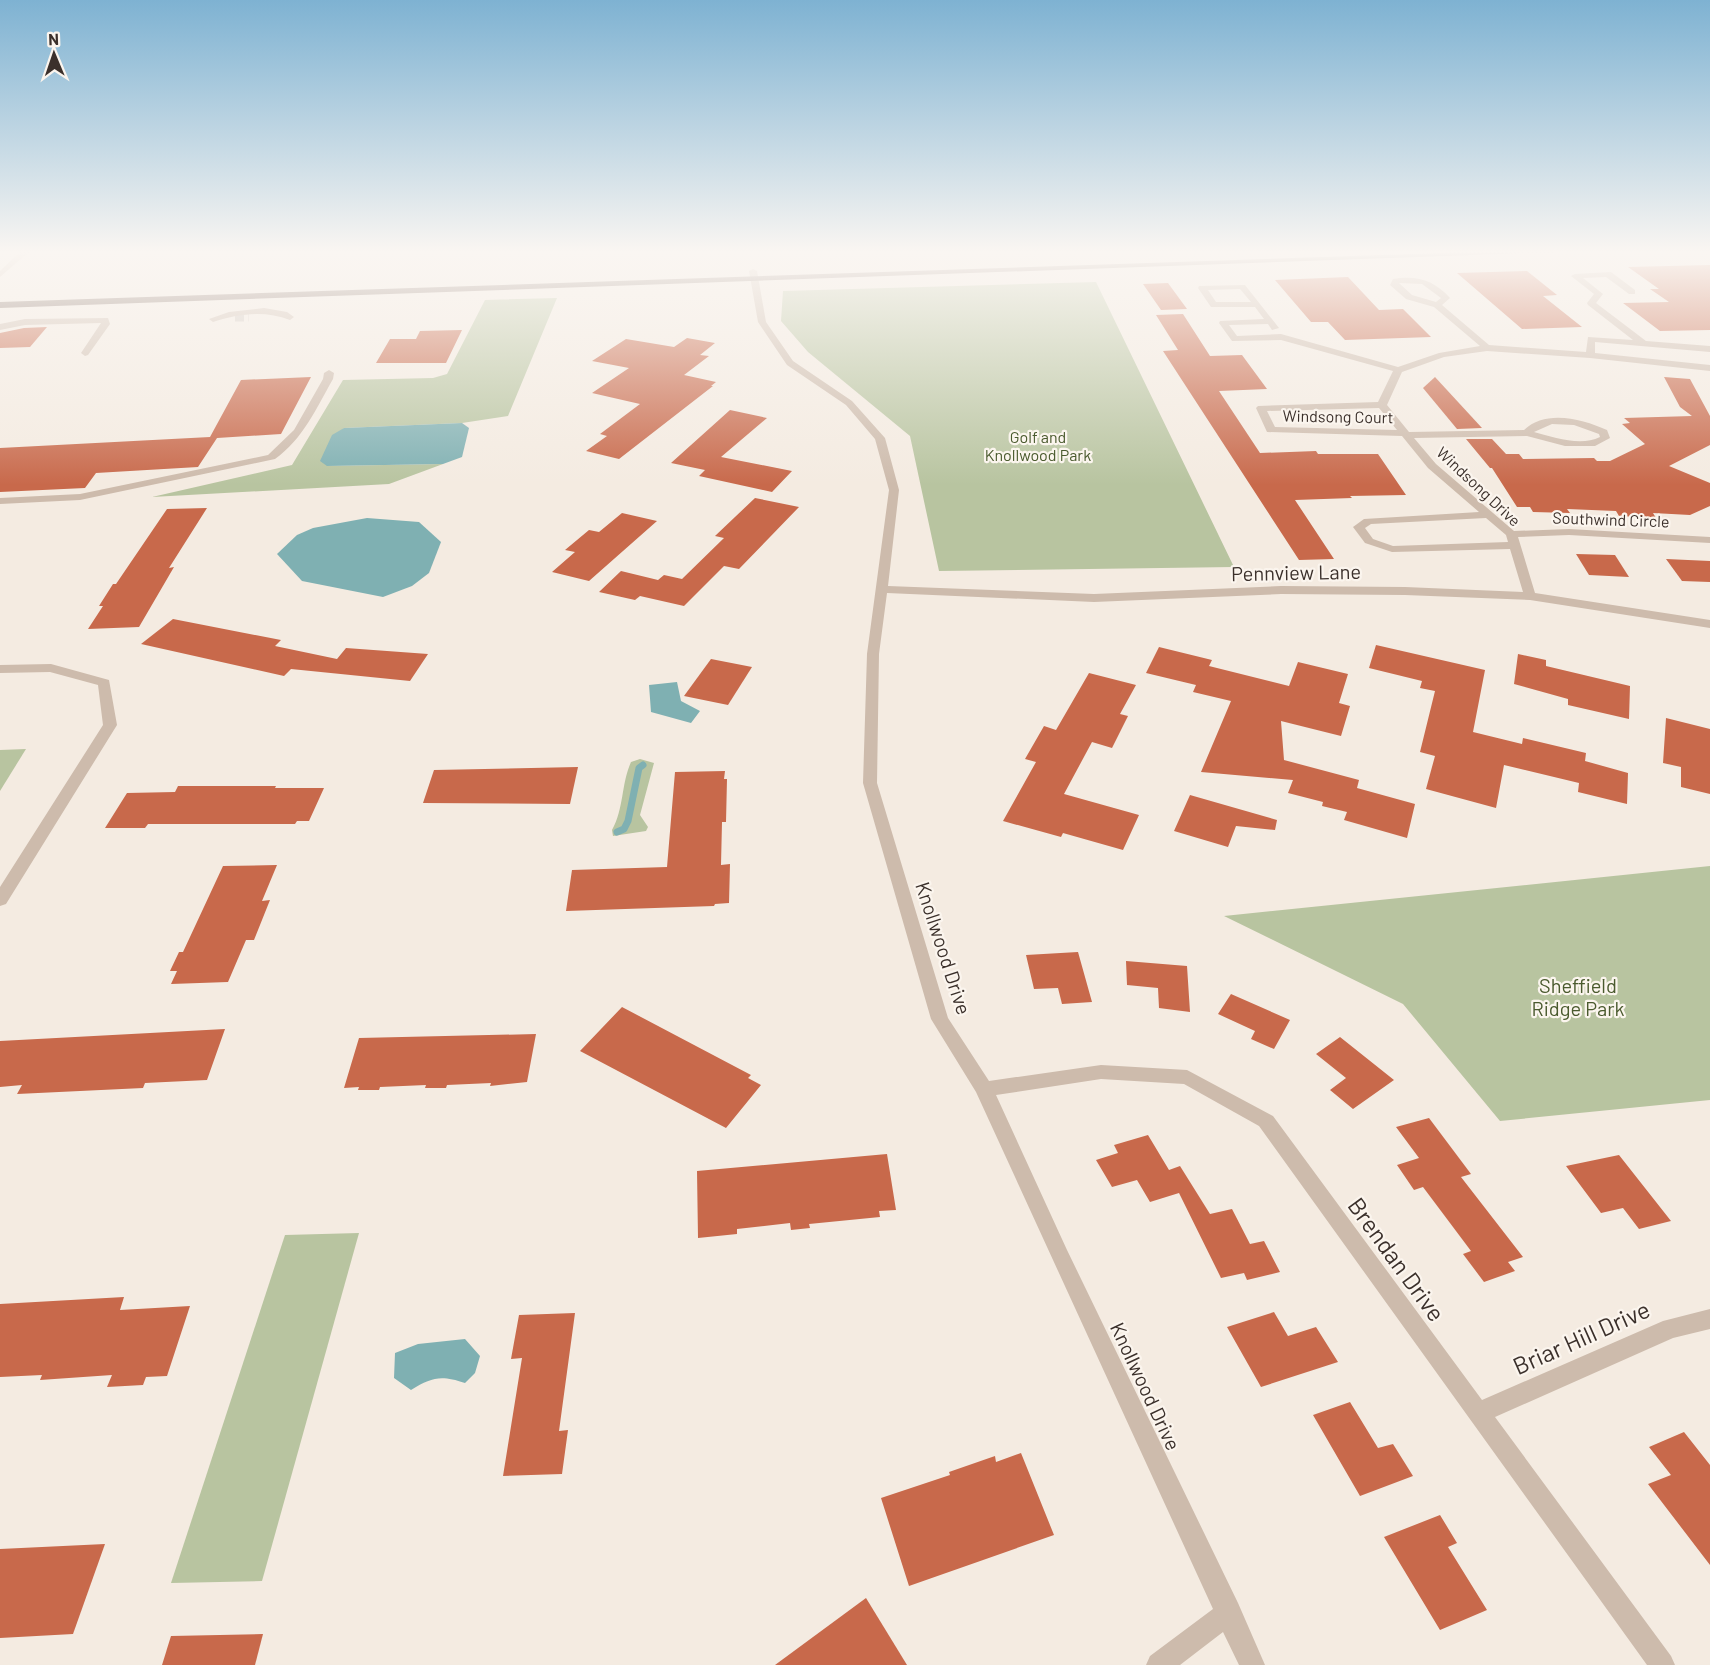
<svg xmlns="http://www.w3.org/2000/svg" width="1710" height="1665" viewBox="0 0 1710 1665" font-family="Barlow,sans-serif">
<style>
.green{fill:#b8c4a0}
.water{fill:#7fb0b2}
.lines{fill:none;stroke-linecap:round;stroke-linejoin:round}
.stream{stroke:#7fb0b2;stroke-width:7}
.building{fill:#c8694b}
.minor-tunnel{stroke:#cfc6bd;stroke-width:9;stroke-dasharray:9 4.5;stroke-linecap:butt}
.minor{fill:#cdbbac;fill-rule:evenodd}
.major{fill:#7d675c;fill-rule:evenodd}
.labels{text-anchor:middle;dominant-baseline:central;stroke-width:4.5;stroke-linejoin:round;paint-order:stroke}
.far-street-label{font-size:16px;fill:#3b302b;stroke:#fbf5ee}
.far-park-label{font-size:16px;fill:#4a5a2e;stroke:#fbf5ee}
.street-label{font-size:20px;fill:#3b302b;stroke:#fbf5ee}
.park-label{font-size:20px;fill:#4a5a2e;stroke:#fbf5ee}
.near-street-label{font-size:24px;fill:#3b302b;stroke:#fbf5ee}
</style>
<rect width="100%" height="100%" fill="#f4ebe1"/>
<!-- green -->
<g class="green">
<polygon points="1096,282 1234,567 939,571 910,436 808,352 781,321 783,291"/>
<polygon points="557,298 508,416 462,423 344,428 327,466 443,464 389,484 152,497 292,465 343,380 433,378 447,374 485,300"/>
<polygon points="26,749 0,791 0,750"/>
<path d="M640,759L654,763L640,815L648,827L646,831L613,836L612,830C624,809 621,784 631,762Z"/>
<polygon points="1710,866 1710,1100 1500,1121 1403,1004 1224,916"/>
<polygon points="359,1233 262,1581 171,1583 285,1235"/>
</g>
<!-- water -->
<g class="water">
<polygon points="462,423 469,428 462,457 443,464 327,466 320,461 332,435 344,428"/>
<polygon points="367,518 419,522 441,542 429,573 412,586 383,597 302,581 277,554 297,535 313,528"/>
<polygon points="677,682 681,701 700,711 691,723 651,712 649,685"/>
<path d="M465,1339L480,1356L475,1373L465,1383C441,1375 432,1377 411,1390L394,1378L395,1353L418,1344Z"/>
</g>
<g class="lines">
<!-- stream -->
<polyline class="stream" points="617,832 624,829 628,821 639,768 643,765"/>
</g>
<!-- building -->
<g class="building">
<polygon points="1710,265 1710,330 1660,331 1623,303 1669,302 1650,289 1659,289 1628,267"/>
<polygon points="1527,271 1557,295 1543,296 1582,327 1522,329 1457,273"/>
<polygon points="1348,277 1379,310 1403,309 1431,337 1345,340 1328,322 1311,322 1275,280"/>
<polygon points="1168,283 1187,309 1161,310 1143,284"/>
<polygon points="1183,314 1210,356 1242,355 1267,389 1219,391 1260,453 1316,451 1318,454 1378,454 1406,495 1350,496 1352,498 1295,500 1334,559 1299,560 1163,351 1178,350 1156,315"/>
<polygon points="47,327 30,347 0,348 0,333 24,328"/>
<polygon points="462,330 446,363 376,363 390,339 416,339 420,331"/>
<polygon points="687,338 715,343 700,355 709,356 684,375 716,382 711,386 713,386 619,459 586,451 607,436 600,434 640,404 592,393 629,368 592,361 626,339 674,347"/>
<polygon points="311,377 281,434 217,438 198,467 96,473 85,488 0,492 0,448 210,437 241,380"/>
<polygon points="1435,377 1482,428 1457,429 1423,388"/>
<polygon points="1664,377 1690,379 1710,416 1710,445 1669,466 1710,483 1710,506 1690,515 1653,513 1656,518 1619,516 1616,511 1567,509 1570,513 1533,512 1530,507 1517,507 1492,468 1490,468 1466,439 1492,439 1506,454 1519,454 1523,459 1594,458 1597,461 1610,461 1645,444 1622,424 1630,423 1624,418 1692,416 1680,407"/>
<polygon points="730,410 767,418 721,457 792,471 772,492 699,476 705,470 671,463"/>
<polygon points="755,498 799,507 739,569 724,566 684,606 640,596 635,600 599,592 621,571 658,580 664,575 682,579 724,538 715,536"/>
<polygon points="207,508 169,568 174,567 139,627 88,629 103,606 99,606 113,584 116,584 167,509"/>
<polygon points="622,513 657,521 589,581 552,572 575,552 565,550 589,530 599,532"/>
<polygon points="1576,554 1615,555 1629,577 1589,575"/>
<polygon points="1666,559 1710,561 1710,582 1682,581"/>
<polygon points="173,619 281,640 275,646 337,659 346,648 428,654 410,681 291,669 284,676 141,644"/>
<polygon points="1376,645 1485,670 1473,732 1522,744 1523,738 1586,753 1585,761 1628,773 1627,804 1578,792 1579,783 1504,765 1496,808 1426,789 1435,756 1420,752 1435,691 1420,688 1422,681 1369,668"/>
<polygon points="1159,647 1212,660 1209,666 1289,686 1298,662 1348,674 1339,703 1350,706 1341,736 1281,721 1284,760 1359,780 1357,788 1415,804 1407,838 1344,820 1347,812 1322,806 1323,802 1288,793 1293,780 1201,772 1231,701 1193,692 1196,685 1146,673"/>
<polygon points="1518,654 1546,660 1546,666 1630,686 1629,719 1568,705 1568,699 1514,684"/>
<polygon points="711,659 752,667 728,705 684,696"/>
<polygon points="1089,673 1136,685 1120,714 1128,716 1112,748 1092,742 1064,794 1139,815 1123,850 1063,833 1061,837 1003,821 1036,762 1025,759 1044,726 1056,730"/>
<polygon points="1666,718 1710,729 1710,794 1681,787 1681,767 1663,763"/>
<polygon points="578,767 570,804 423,803 434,770"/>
<polygon points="725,771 724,779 727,779 726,822 722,822 721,865 730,864 729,903 715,904 714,906 566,911 572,870 667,867 675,772"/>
<polygon points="178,786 276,786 275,788 324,788 309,821 297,821 295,824 148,824 145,828 105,828 127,793 175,792"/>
<polygon points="1190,795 1277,820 1275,830 1236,826 1228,847 1174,831"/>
<polygon points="277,865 262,901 270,900 254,940 246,940 228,982 171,984 177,971 170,971 179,952 183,952 223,866"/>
<polygon points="1078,952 1092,1002 1062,1004 1058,988 1034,989 1026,955"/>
<polygon points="1126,961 1187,966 1190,1012 1159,1008 1158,988 1127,985"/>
<polygon points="1231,994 1290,1020 1274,1049 1251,1039 1255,1031 1218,1014"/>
<polygon points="622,1007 751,1075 748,1078 761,1085 726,1128 580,1051"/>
<polygon points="225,1029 207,1080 145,1083 143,1088 17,1094 22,1085 0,1087 0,1041"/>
<polygon points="536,1034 527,1082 490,1086 491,1083 447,1085 446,1088 425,1088 426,1085 380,1087 379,1090 358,1090 359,1087 344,1088 359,1038"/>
<polygon points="1340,1037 1394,1080 1353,1109 1330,1090 1346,1078 1316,1054"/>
<polygon points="1429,1118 1471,1174 1461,1177 1523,1257 1508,1262 1515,1271 1484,1282 1463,1254 1471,1251 1423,1187 1414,1190 1397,1165 1419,1158 1396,1127"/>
<polygon points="1148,1135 1169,1170 1180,1166 1210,1214 1232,1209 1250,1244 1264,1241 1280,1272 1247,1280 1244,1273 1221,1278 1179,1193 1150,1202 1137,1180 1112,1187 1096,1160 1118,1153 1114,1145"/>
<polygon points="887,1154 896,1210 879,1211 880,1217 809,1224 810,1228 791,1230 790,1223 737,1229 737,1234 698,1238 697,1171"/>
<polygon points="1619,1155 1671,1221 1639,1229 1623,1208 1601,1213 1566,1166"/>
<polygon points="124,1297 120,1310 190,1306 167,1376 146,1377 143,1385 107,1387 112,1375 40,1380 42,1375 0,1377 0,1304"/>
<polygon points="1274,1312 1288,1336 1316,1327 1338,1362 1261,1387 1227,1327"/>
<polygon points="575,1313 559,1431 568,1430 562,1474 503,1476 522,1358 511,1359 519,1315"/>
<polygon points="1350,1402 1378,1448 1393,1444 1413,1476 1360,1496 1313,1415"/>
<polygon points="1684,1432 1710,1465 1710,1565 1648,1484 1671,1475 1649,1447"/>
<polygon points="1021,1453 1054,1535 909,1586 881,1498 950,1475 949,1472 995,1456 996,1462"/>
<polygon points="1440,1515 1457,1543 1448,1547 1487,1610 1440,1630 1384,1537"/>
<polygon points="105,1544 73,1634 0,1638 0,1549"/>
<polygon points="866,1598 907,1665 775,1665"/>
<polygon points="263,1634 255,1665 162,1665 171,1636"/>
</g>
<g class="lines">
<!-- minor-tunnel -->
<polyline class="minor-tunnel" points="235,317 249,317"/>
<!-- minor -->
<g class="minor">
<polygon points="21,251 30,251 0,277 0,271"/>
<path d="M753,269L757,271L766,322L793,361L852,401L885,438L899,490L888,586L1094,594L1281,586L1405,587L1523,592L1510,549L1392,552L1365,543L1353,527L1364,519L1479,512L1428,468L1402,436L1267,432L1256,408L1258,406L1378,402L1393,371L1281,340L1232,341L1219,323L1220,321L1264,319L1255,307H1211L1198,288L1199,286L1245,285L1279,328L1272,330L1268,324L1229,325L1237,336L1281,334L1398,367L1439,353L1480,346L1434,307L1406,299L1390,285L1393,279C1417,275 1434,280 1450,298L1442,305L1489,345L1586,352L1588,337L1633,340L1588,305L1587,303L1594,294L1571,276L1575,274L1611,272L1635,290V294H1629L1606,277L1583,278L1603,294L1596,303L1646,341L1710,346V352L1595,342V353L1710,365V371L1590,358L1487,351L1444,357L1402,372L1387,405L1409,432L1524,430C1546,409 1582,419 1607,430L1610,438L1595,446H1565L1527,436L1414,438L1436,464L1514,531L1569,529L1710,537V543L1569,535L1518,537L1535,593L1710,620V628L1530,600L1405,595L1281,594L1094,602L887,593L879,654L877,783L948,1018L989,1081L1101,1065L1187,1070L1273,1116L1482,1400L1663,1321L1710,1309V1329L1673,1338L1495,1417L1671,1656L1675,1665H1647L1259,1126L1184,1084L1101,1079L996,1095L1067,1250L1238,1603L1265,1665H1239L1223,1632L1180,1665H1146L1150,1656L1213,1609L976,1092L931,1019L863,783L867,654L889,490L875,439L846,405L787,365L758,322L749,271ZM1399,283L1422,284L1441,298L1436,302L1412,295ZM1240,289L1251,302H1216L1208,290ZM1379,408L1397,430L1275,427L1267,411ZM1552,424L1574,425L1599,434L1600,437C1580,447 1554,437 1534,432ZM1486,518L1506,535L1508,542L1393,546L1373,539L1365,528L1371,524Z"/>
<path d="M264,308L287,312L294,317L290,320C264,310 239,314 213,322L209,319L229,312Z"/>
<polygon points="108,318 110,324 88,355 85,356 81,353 101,323 25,325 0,330 0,324 25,319"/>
<path d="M329,370L334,373L333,379C316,409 303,439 275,459L80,500L0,504V498L80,494L268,455L294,430L323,379L324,373Z"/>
<polygon points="51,664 109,680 117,725 6,904 0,906 0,887 103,725 98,685 50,672 0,673 0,665"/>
</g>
<!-- major -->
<polygon class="major" points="1500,251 1584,251 0,308 0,302"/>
</g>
<!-- sky -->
<linearGradient id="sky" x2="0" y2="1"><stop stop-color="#7eb2d2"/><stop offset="0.52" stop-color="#faf6f2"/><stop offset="1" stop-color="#faf6f2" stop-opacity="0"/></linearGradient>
<rect width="1710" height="485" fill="url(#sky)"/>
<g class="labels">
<!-- far-street labels -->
<g class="far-street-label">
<text transform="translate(1338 416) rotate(1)">Windsong Court</text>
<text transform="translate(1479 486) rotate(43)">Windsong Drive</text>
<text transform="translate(1611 519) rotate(2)">Southwind Circle</text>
</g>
<!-- far-park labels -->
<g class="far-park-label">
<text x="1038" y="436">Golf and<tspan x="1038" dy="18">Knollwood Park</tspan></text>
</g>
<!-- street labels -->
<g class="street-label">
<text transform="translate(1296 572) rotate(-1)">Pennview Lane</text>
<text transform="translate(944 948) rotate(72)">Knollwood Drive</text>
<text transform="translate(1146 1386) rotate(65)">Knollwood Drive</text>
</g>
<!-- park labels -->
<g class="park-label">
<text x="1578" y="985">Sheffield<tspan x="1578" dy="23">Ridge Park</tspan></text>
</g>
<!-- near-street labels -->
<g class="near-street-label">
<text transform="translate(1397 1259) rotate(54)">Brendan Drive</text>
<text transform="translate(1581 1337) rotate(-24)">Briar Hill Drive</text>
</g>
</g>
<!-- north arrow -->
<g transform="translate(54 54) rotate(358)" stroke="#fbf5ee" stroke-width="4.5" paint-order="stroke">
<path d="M0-4.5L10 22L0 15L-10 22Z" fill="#3b302b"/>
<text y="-9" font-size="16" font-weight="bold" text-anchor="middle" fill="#3b302b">N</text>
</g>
</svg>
